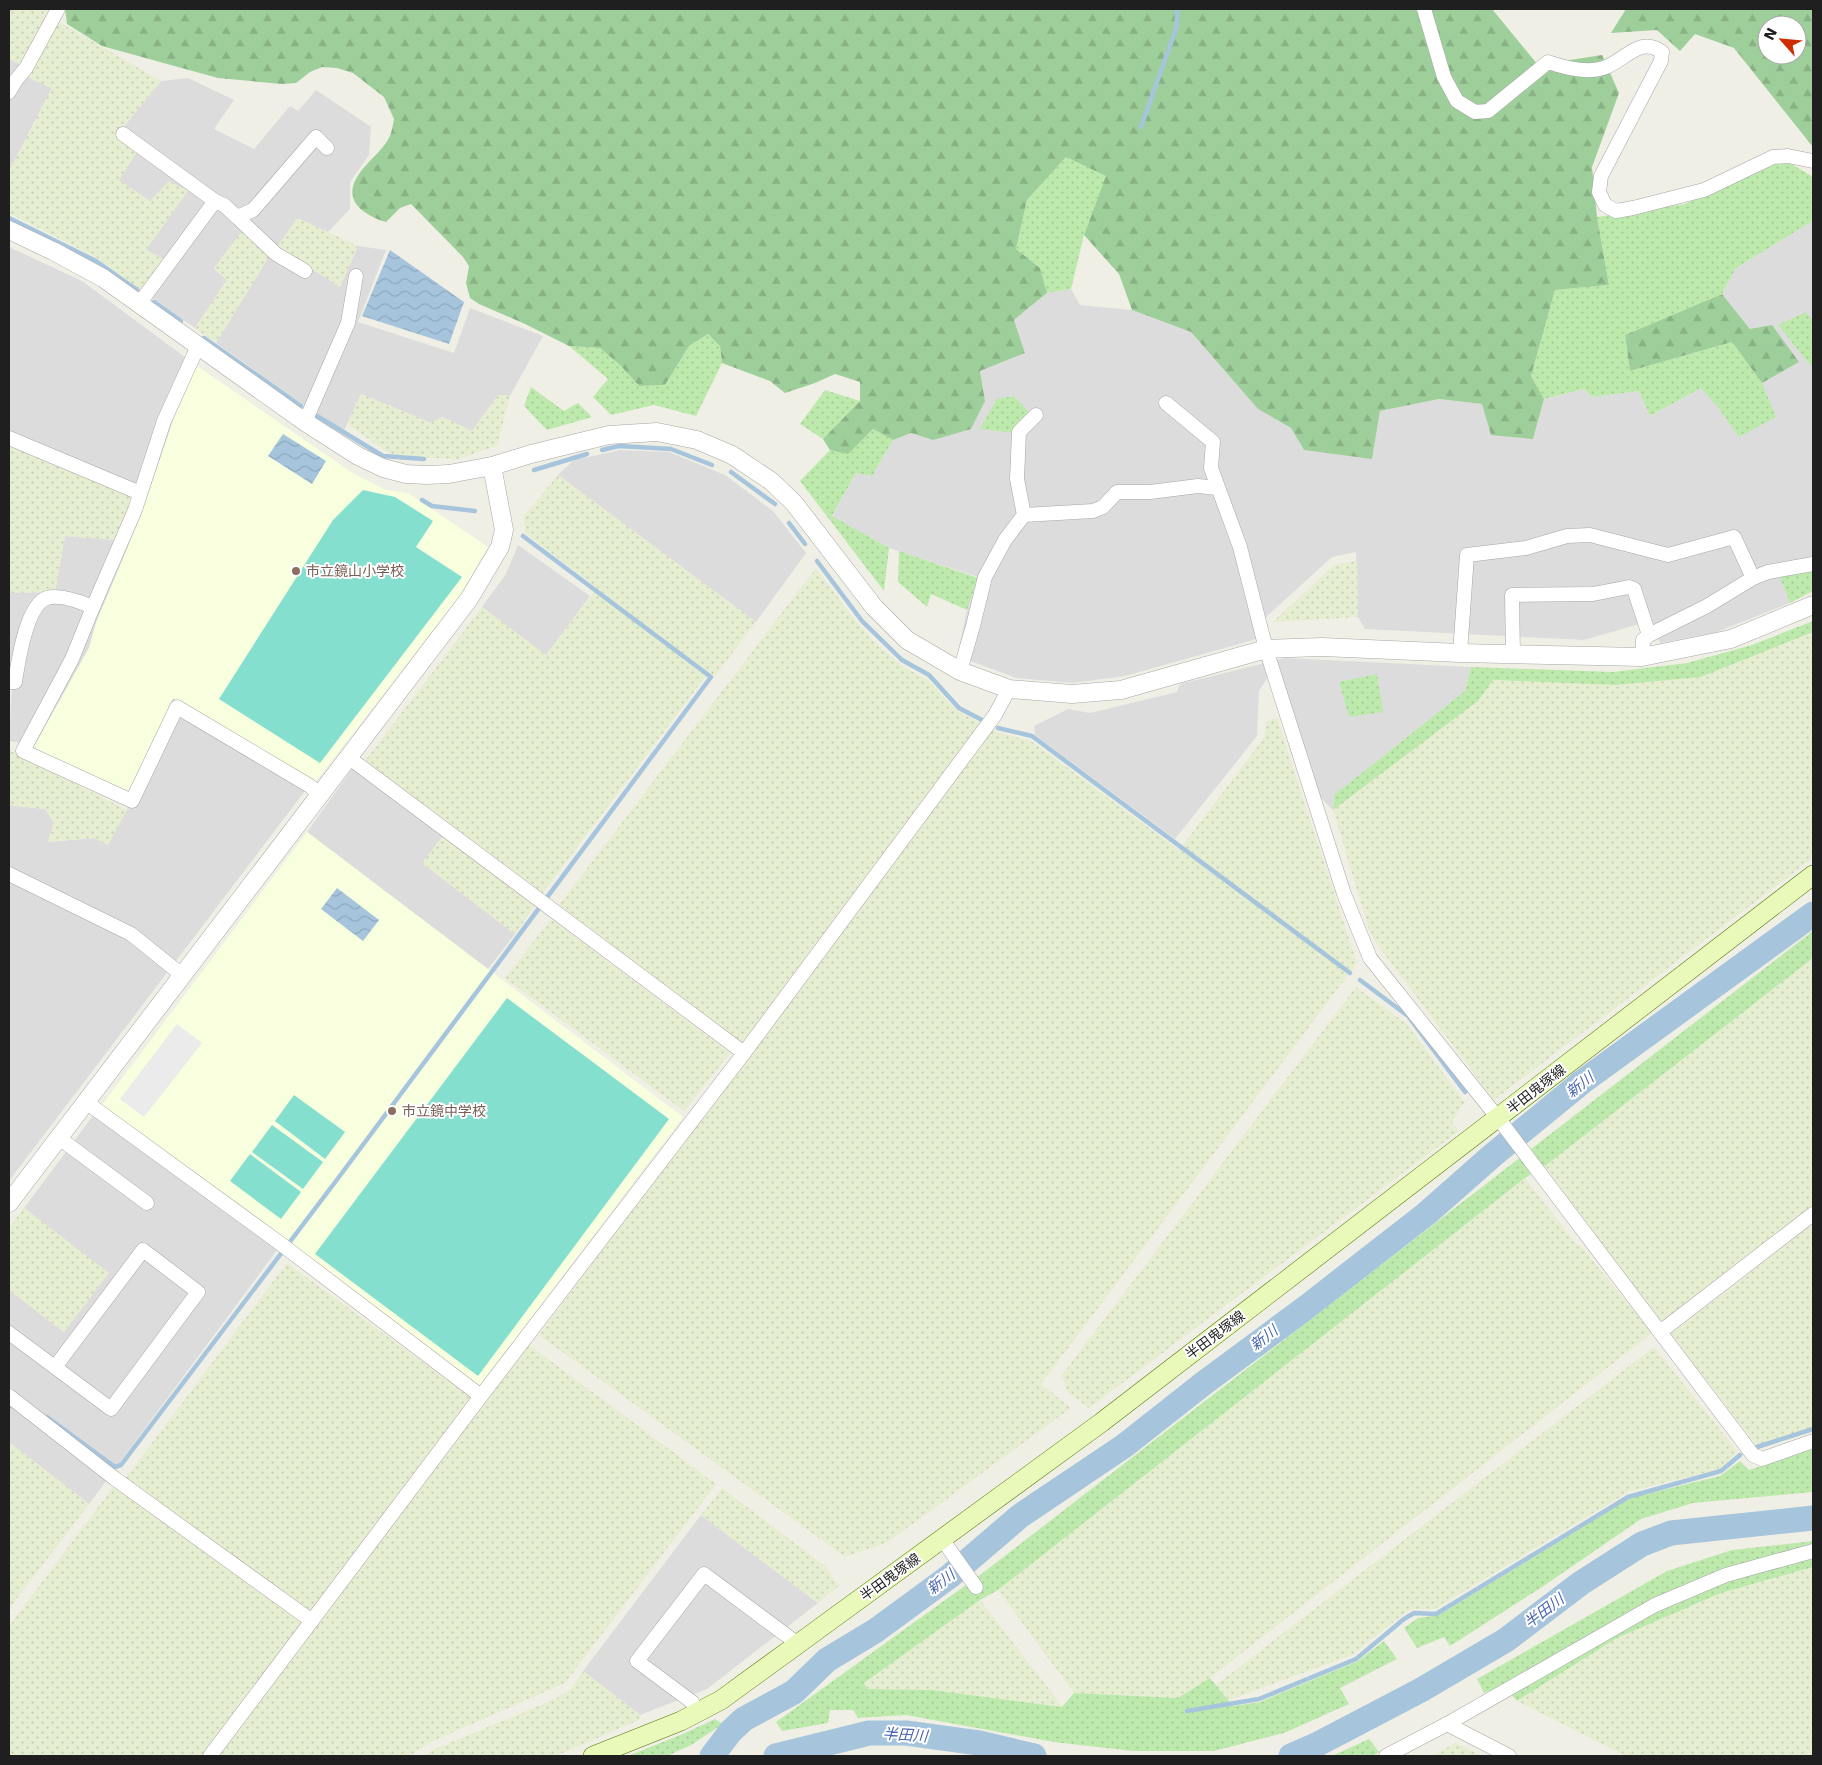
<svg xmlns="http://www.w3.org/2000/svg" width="1822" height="1765" viewBox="0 0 1822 1765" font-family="'DejaVu Sans','Noto Sans JP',sans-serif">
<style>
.residential{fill:#dddcdc}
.education{fill:#f8ffdf}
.farmland{fill:url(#farmland-dots)}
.grass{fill:url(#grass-dots)}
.forest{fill:url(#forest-firs);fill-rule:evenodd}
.pitch{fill:#84dfcf}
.parking{fill:#ebebeb}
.water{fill:url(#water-waves)}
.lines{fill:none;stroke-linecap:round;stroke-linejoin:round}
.stream{stroke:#a6c5dd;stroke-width:4.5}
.river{stroke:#a6c5dd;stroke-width:25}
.minor-casing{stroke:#a6a6a6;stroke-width:15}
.tertiary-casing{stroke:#a6a6a6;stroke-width:19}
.secondary-casing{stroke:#527705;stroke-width:20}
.minor{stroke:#fff;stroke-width:14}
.tertiary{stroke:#fff;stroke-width:18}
.secondary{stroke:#e8f9ba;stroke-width:19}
.education-dot{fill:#8d6e63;stroke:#fff;stroke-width:2}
.labels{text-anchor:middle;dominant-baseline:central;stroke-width:4;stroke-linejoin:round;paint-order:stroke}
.education-label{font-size:14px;fill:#785e54;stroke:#fff;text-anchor:start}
.street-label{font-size:14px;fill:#1f1f1f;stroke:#fff}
.water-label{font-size:15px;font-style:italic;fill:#4b67af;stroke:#fff}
</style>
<defs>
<pattern id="farmland-dots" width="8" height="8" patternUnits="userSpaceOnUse" patternTransform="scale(1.25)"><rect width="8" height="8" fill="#e6eed1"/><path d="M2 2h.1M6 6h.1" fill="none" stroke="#c5ccb3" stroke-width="1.8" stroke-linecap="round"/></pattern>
<pattern id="grass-dots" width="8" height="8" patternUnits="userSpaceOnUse" patternTransform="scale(1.25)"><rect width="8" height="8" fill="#bdeaac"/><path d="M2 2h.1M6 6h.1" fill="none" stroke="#a2c894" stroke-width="1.8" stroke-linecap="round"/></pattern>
<pattern id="forest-firs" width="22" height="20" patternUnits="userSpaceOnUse" patternTransform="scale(1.25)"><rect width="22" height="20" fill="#9ecf9a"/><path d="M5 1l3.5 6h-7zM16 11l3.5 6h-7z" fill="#88b184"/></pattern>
<pattern id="water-waves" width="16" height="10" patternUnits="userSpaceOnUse" patternTransform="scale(1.25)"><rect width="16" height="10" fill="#a6c5dd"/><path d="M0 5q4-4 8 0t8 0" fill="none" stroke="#8ea9bd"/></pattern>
</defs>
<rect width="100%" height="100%" fill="#f0efe5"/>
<!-- residential -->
<g class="residential">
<polygon points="9,59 20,64 25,76 52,88 9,171"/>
<polygon points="188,78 234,100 214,129 254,149 290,106 298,111 316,90 371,127 369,155 350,182 350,209 328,232 297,218 340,287 358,246 386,250 358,322 454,353 470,308 543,336 510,396 498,395 472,431 442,417 431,423 361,394 343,433 216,343 270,255 214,269 227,280 195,328 140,290 165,260 146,250 150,201 118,180 117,135 161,81"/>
<polygon points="1813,221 1813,571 1779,575 1790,603 1714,633 1660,643 1650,621 1584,640 1365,629 1358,617 1356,552 1332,557 1267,616 1257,639 1125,676 1073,683 1016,678 957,656 967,610 978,577 889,548 832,517 856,473 872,476 893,440 911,433 933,440 985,401 980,371 1025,353 1014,320 1047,293 1071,289 1080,305 1132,310 1191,332 1258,409 1291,428 1304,450 1372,458 1380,411 1439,399 1482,404 1533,439 1544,399 1584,389 1592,397 1639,391 1650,416 1701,388 1762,383 1799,362 1750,329 1722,294 1736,268"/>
<polygon points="9,247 82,281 197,366 174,418 147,500 9,441 9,378 10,374 9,374"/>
<polygon points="620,450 669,452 725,475 773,511 806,553 756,622 558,475 574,460"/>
<polygon points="65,536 131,541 96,623 89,648 35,745 9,741 12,687 9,686 9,593 55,592"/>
<polygon points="518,545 590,596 546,655 482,607 506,574"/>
<polygon points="1285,658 1471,667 1465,691 1334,795 1333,810 1321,798 1279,674 1268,677 1259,691 1257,736 1175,839 1035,735 1034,726 1068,709 1090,713 1177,692 1180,684"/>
<polygon points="172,697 311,783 9,1181 9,805 45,809 54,822 48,842 94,838 127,810 131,788 166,716"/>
<polygon points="360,758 450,827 422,863 515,934 488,969 307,832"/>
<polygon points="101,1105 283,1242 89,1504 9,1442 9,1290 64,1332 108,1273 24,1208"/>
<polygon points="701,1515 818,1603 707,1689 640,1715 583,1671"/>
</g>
<!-- education -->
<g class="education">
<polygon points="197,366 351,472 386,490 408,493 488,547 460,595 316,781 311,783 173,698 168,708 166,716 131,788 125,792 39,752 35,745 89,648 96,623 140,518 174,418"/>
<polygon points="307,832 683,1117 477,1389 102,1105"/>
</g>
<!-- farmland -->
<g class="farmland">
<polygon points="9,9 50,9 48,17 20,64 9,59"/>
<polygon points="59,22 161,81 117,135 139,149 119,180 150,201 169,181 188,191 146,250 165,260 140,290 97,258 9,213 9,171 52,88 25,76"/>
<polygon points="297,218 358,246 340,287 277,247"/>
<polygon points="242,231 270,255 216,343 195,328 227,280 214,268"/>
<polygon points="361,394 431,423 442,417 472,431 498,395 510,396 497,446 458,459 393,456 347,424"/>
<polygon points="9,441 133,494 115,540 65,536 55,592 9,593"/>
<polygon points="558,475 756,622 715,676 709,672 542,894 365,761 482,607 546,655 597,588 525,533 524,516"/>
<polygon points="1357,561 1358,617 1273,622 1334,565"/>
<polygon points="816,568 851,615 874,642 904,667 929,681 956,710 982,724 743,1043 559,905"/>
<polygon points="1813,632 1813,858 1494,1100 1379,947 1369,930 1333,810 1478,701 1493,680 1615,685 1701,677"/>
<polygon points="1277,718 1357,963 1041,1384 1071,1408 888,1542 845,1557 539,1335 989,730 1031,741 1179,850 1264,738 1267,720"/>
<polygon points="9,750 127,810 108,845 94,838 48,842 54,822 45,809 9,805"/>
<polygon points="444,834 535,905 515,934 422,863"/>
<polygon points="551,919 730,1053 684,1111 505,978"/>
<polygon points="1813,958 1813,1206 1660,1324 1545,1166"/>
<polygon points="1356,987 1407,1024 1465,1103 1460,1108 1452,1123 1459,1131 1089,1408 1067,1392 1062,1375"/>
<polygon points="1525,1178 1576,1244 1580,1245 1652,1333 1210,1678 1179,1698 1074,1693 998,1590"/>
<polygon points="24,1208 109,1273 64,1332 9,1290 9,1228"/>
<polygon points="1813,1224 1813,1427 1757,1446 1671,1334"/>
<polygon points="287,1263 473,1399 308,1615 125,1479"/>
<polygon points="528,1344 716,1484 565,1683 433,1741 409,1756 217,1756"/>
<polygon points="1654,1347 1738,1452 1720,1469 1628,1492 1435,1609 1410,1609 1352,1655 1229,1700 1216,1685"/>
<polygon points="9,1442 89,1504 9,1609"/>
<polygon points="117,1482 304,1622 205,1756 9,1756 9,1626"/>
<polygon points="722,1488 825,1566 839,1586 818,1603 701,1515"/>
<polygon points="1813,1567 1813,1756 1626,1756 1517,1701 1617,1638 1721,1593"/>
<polygon points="980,1600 1063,1707 932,1690 866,1689 864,1683"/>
<polygon points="583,1671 640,1715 641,1719 556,1756 424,1756 433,1750 555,1699 571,1689"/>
<polygon points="1456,1743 1482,1756 1434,1756 1435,1754"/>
</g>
<!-- grass -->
<g class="grass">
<polygon points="1066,157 1107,176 1084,235 1071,289 1047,293 1040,268 1016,249 1027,200"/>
<polygon points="1785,160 1813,177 1813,221 1736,268 1722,294 1625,335 1630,371 1732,342 1762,383 1776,417 1739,437 1717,406 1701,388 1650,416 1639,391 1592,397 1584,389 1544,399 1531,376 1555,290 1609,285 1597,217 1685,204"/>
<polygon points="1806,312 1813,321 1813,365 1811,366 1778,325"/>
<polygon points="708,334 720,346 722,363 696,416 654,405 611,415 593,397 608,379 569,346 600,348 621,366 639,386 665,385 689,346"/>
<polygon points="531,387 564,411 578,403 592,417 547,430 524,406"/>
<polygon points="825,390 860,401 823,439 800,424"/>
<polygon points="1014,396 1028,411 1015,433 980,429 997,399"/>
<polygon points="873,429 893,440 872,476 856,473 832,516 889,548 884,591 800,481 830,450 848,453"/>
<polygon points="899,551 978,578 967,610 931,594 927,607 898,582"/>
<polygon points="1813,571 1813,591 1790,603 1779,575"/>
<polygon points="1813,621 1813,632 1701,677 1615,685 1493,680 1478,701 1333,810 1334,795 1465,691 1471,667 1613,672 1687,663 1752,645"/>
<polygon points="1377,674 1383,712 1349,717 1339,682"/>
<polygon points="1813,931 1813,958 1545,1166 1525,1178 998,1590 980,1600 864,1683 867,1689 932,1690 1062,1707 1074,1693 1178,1698 1210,1678 1233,1706 1260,1702 1358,1661 1384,1641 1397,1659 1340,1688 1349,1704 1284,1733 1214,1751 1132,1751 1054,1742 906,1715 858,1718 853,1710 830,1710 828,1723 782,1731 776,1722 984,1572"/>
<polygon points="1813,1449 1813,1492 1693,1503 1641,1519 1545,1585 1450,1646 1444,1637 1417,1648 1404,1628 1418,1618 1439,1615 1630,1498 1720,1476 1740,1461 1749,1470"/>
<polygon points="1813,1541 1813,1567 1721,1593 1617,1638 1517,1701 1503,1685 1484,1693 1477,1679 1667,1571 1732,1550"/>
<polygon points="715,1719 723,1724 691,1745 667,1756 628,1756 683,1734"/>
<polygon points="1369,1739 1379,1752 1373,1756 1332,1756"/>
</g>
<!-- forest -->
<g class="forest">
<path d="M65,9H1492L1538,65L1602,55L1619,93L1592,167L1597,217L1609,285L1555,290L1531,376L1544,399L1533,439L1491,435L1482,404L1439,399L1380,411L1372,459L1304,450L1291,428L1258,409L1191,332L1132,310L1119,274L1084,235L1106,176L1066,157L1027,200L1016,249L1040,268L1047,293L1014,320L1025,353L980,371L985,401L971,429L933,440L911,433L893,440L873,429L848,454L830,450L823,439L860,401V382L835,374L815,383L785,393L770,381L722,363L720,346L708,334L689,346L665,385L639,386L621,366L600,348L569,346L525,324L479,304L470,298L466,283L469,266L463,257L411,204L400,208L386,222C363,215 341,200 359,174C367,162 382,151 389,138C392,132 393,124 394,119L384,97L353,73L337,68L322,67L310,72L296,83L282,84L218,78L102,46L67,24Z"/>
<path d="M1626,9H1813V147L1734,48L1695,34L1680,51L1657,30L1611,33ZM1767,25H1797V55H1767Z"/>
<polygon points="1722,294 1750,329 1772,325 1799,362 1762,383 1732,342 1630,371 1625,335"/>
</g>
<!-- pitch -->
<g class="pitch">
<polygon points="363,490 395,497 433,521 416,547 462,577 320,763 219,699 333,520"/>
<polygon points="507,998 669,1119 478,1376 315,1254"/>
<polygon points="294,1095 345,1132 325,1159 275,1121"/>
<polygon points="272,1125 323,1162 303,1189 252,1152"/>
<polygon points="250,1154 301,1192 281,1219 230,1181"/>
</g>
<!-- parking -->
<polygon class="parking" points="177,1024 202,1043 144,1117 120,1099"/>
<!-- water -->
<g class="water">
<polygon points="390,250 464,302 449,344 362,316"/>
<polygon points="283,434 326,461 312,484 268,456"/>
<polygon points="337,888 379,920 363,941 321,909"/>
</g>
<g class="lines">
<!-- stream -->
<g class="stream">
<polyline points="1141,127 1177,26 1177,9"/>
<polyline points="9,218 96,261 137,290"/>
<polyline points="154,302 181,321"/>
<polyline points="204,338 301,406"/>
<polyline points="317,416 383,456 424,459"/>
<polyline points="602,450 619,446 671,449 712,465"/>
<polyline points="534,470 587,454"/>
<polyline points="731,472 775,504"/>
<polyline points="422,500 432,506 475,511"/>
<polyline points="789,523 805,544"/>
<polyline points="817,561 862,621 902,660 929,675 959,708 982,720"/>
<polyline points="998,728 1032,736 1350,973"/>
<polyline points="1360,980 1408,1016 1465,1092"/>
<polyline points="9,1407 9,1406"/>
<polyline points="47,1417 115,1467 121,1465 342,1173 711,677 523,536"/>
<polyline points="1757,1447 1813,1429"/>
<polyline points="1187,1711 1259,1699 1356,1659 1404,1619 1414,1613 1436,1614 1628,1497 1721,1471 1740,1455"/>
</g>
<!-- river -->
<g class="river">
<polyline points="712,1756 731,1731 744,1719 794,1692 827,1660 875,1631 950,1576 1020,1516 1124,1446 1204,1383 1304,1309 1426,1214 1493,1155 1582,1082 1813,914"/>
<polyline points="776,1756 869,1733 906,1733 979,1743 1034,1756"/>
<polyline points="1291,1756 1316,1745 1421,1690 1506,1640 1581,1583 1642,1544 1671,1533 1813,1518"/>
</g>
<defs>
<g id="minor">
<path d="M1424,9L1444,77L1457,101L1475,112L1488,111L1548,62C1565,68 1589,74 1606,67C1626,59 1640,36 1662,52L1661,61L1601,176L1599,192L1605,205L1616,211L1633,208L1704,190L1773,157L1788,156L1813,161"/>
<polyline points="9,92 16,80 26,68 58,9"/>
<polyline points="123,134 215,201"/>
<polyline points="237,217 276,254 305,271"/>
<polyline points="139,304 215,201 224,205 237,217 253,210 316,137 327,148"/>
<polyline points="198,346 164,421 135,510 93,607 72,659 23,751 132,801 177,707 310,786 320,795"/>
<polyline points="1166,403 1213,442 1211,468 1240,547 1266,649 1344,894 1370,958 1498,1118 1753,1455 1762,1459 1813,1441"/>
<polyline points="305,422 348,323 356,276"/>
<polyline points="9,438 140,493"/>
<polyline points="1024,515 1093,511 1103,507 1117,492 1150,492 1198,486 1217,488"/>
<polyline points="1460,653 1467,555 1526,548 1567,536 1590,535 1668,555 1734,537 1753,578"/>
<polyline points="1513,655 1512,595 1593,594 1629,587 1634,589 1649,635"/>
<polyline points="1642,657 1643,640 1649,635 1707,606 1753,578 1768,572 1813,564"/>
<polyline points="960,671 973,626 985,577 1005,540 1024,515 1017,479 1019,432 1036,415"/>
<path d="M9,682H15C18,663 26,605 47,598C59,594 81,602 93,607"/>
<polyline points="348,757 744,1053"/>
<polyline points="9,874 131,934 182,975"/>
<polyline points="86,1102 281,1244 481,1396"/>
<polyline points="59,1138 147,1203"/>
<polyline points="1660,1332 1813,1214"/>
<polyline points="9,1333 111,1409 198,1292 143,1250 55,1367"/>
<polyline points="9,1396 114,1478 312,1621"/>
<polyline points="942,1539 976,1587"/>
<polyline points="697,1713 692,1702 637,1661 704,1574 798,1644"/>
<polyline points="1447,1724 1509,1756"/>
<polyline points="210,1756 481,1396 744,1053 995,715 1009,689"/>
<polyline points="1386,1756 1447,1724 1655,1605 1726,1575 1813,1551"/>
</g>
<g id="tertiary">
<polyline points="9,230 53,251 103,278 305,422 358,456 383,468 406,474 427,475 449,474 492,466 531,454 609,435 657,432 697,440 732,455 771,481 794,503 874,607 907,640 960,671 1009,689 1072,694 1121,690 1266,649 1322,647 1460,653 1642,657 1731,639 1813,605"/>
<polyline points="9,1203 469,599 500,547 504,530 492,466"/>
</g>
<polyline id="secondary" points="593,1756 681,1721 721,1700 798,1644 1102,1422 1813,875"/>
</defs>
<!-- minor casing -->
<use href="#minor" class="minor-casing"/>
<!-- tertiary casing -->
<use href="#tertiary" class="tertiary-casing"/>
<!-- secondary casing -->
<use href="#secondary" class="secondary-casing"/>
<!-- minor -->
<use href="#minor" class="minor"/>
<!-- tertiary -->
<use href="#tertiary" class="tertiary"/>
<!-- secondary -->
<use href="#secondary" class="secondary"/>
</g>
<!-- markers -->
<g class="education-dot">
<circle cx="296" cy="571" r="5"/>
<circle cx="392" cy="1111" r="5"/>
</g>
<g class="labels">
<!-- education labels -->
<g class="education-label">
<text x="306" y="571">市立鏡山小学校</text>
<text x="402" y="1111">市立鏡中学校</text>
</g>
<!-- street labels -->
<g class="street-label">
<text transform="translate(1536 1089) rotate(-38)">半田鬼塚線</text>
<text transform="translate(1215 1335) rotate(-37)">半田鬼塚線</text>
<text transform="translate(890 1577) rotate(-36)">半田鬼塚線</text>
</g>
<!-- water labels -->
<g class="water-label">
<text transform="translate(1580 1085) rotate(-38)">新川</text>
<text transform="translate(1264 1338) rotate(-38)">新川</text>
<text transform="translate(941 1582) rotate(-37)">新川</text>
<text transform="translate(1544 1611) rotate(-37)">半田川</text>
<text transform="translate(905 1735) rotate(4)">半田川</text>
</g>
</g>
<!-- border -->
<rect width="1822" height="1765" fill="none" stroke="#1f1f1f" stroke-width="20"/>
<!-- north arrow -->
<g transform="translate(1782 40) rotate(297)"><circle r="24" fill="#ffffff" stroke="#a5a5a5"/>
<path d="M0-4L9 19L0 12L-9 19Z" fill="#ce2d01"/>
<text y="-8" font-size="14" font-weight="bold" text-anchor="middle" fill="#1f1f1f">N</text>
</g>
</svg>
